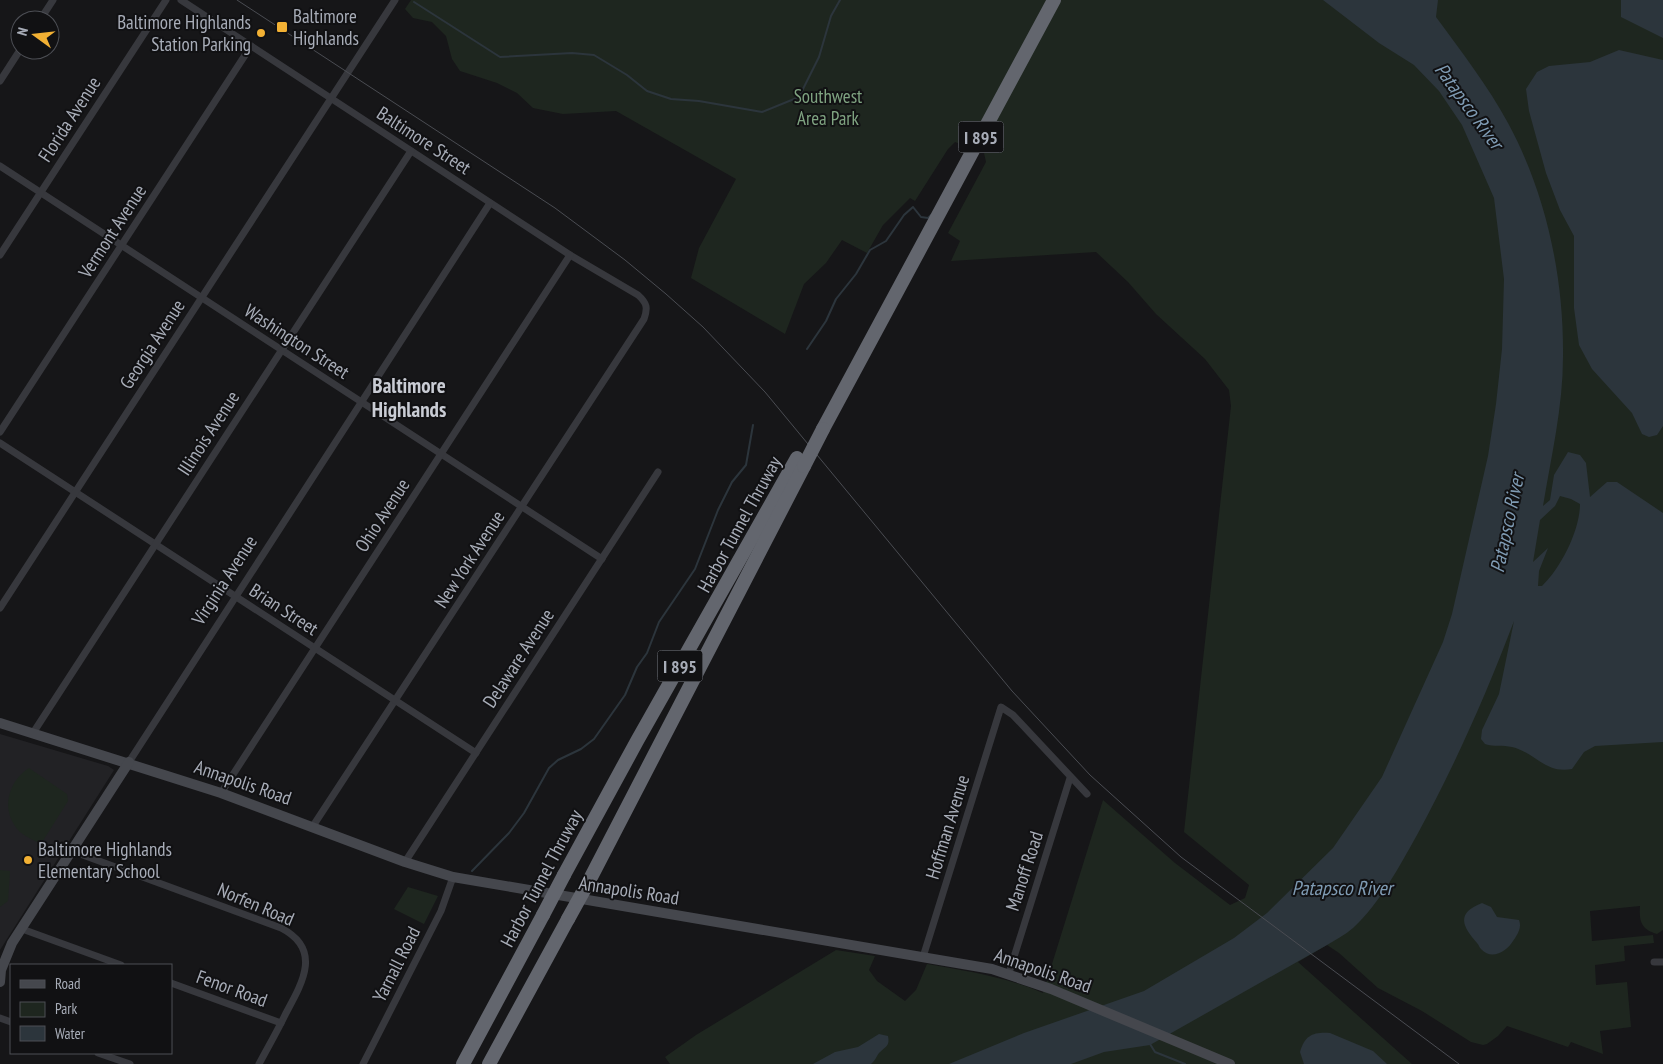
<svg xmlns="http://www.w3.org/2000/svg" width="1663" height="1064" viewBox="0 0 1663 1064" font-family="'PT Sans Narrow',sans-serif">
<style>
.built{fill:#222225}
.green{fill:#1e261f}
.water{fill:#2c353c;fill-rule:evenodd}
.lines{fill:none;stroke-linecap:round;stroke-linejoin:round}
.stream{stroke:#2c353c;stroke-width:2}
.street{stroke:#37383d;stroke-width:7}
.secondary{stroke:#45474d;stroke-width:10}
.highway{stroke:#63666e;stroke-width:14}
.tram{stroke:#4a4c52;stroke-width:1}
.highway-bridge{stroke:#63666e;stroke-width:14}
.poi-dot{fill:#f2b134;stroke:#111113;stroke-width:2}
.labels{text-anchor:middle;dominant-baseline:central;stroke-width:4;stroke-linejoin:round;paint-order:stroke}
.shield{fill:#111113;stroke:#7b7e86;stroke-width:1}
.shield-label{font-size:18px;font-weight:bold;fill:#a8adb8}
.poi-label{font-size:19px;fill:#a8adb8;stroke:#111113;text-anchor:start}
.park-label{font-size:19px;fill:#7fa381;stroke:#111113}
.street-label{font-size:19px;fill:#a8adb8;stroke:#111113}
.water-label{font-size:20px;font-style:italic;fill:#7f9bb3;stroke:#111113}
.quarter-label{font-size:21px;font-weight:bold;fill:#c9ccd4;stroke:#111113}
</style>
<rect width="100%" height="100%" fill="#161618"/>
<!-- built -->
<polygon class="built" points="0,734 108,766 114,770 0,950"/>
<!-- green -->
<g class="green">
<path d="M411,0H1663V930L1657,934C1641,929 1639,921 1640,906L1590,911L1592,941L1653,935L1654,943L1624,946L1625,961L1595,965L1596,985L1627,982L1631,1027L1600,1031L1603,1054L1571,1042L1568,1047L1507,1026L1498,1036L1487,1044L1483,1045L1471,1042L1422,1011L1378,988L1339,953L1327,945L1298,962L1412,1064H670L665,1057L696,1035L836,950L875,956L869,970L877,981L905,1001L916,990L927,964C967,971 1006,977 1043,993L1103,800L1175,863L1230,905L1245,898L1249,885L1184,832L1231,406L1229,390L1205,359L1156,314L1128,282L1096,252L951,261L960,241L948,233L986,162L984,153L955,142L948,149L915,201L910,198L883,225L867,253L842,240L826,263L804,284L785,334L691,278L699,248L736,179L616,111L563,114L533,108L517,93L497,83L460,71L452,59L446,36L432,22L413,18L405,9Z"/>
<path d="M29,768L67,794L68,801L41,844C34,840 26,837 20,832C0,812 7,782 29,768Z"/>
<polygon points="0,870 10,871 8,901 0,907"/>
<polygon points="408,887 438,896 424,924 394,909"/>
</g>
<!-- water -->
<g class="water">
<path d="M1323,0H1438L1436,17C1461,51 1488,86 1508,123C1546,193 1564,277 1563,357C1563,407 1551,457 1543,506L1550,500L1554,475L1568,452L1580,455L1586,463L1590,497L1607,482H1617L1663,513V742L1595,746L1584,752L1572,769C1545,774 1536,753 1512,747C1503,745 1494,747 1485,744L1481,739L1482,730L1499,694L1514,621C1486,695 1455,765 1417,835C1399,867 1380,903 1353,928C1345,935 1335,940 1327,945L1150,1045L1104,1052L1071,1064H949L1024,1033L1144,991L1234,938L1267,913L1333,848L1382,777L1443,642L1452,614L1488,456L1496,404L1502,349L1504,279L1494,198L1462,125L1439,91L1414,65L1379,43ZM1560,496L1571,499L1580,504C1580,530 1561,568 1542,586H1538L1539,571L1548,548L1533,562L1540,520L1555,506Z"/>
<polygon points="1621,0 1663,0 1663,38 1621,17"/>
<polygon points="1619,50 1663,60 1663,426 1657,435 1649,437 1642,434 1632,413 1592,369 1579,345 1574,308 1574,236 1560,210 1546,173 1529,111 1526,89 1537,72 1549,66 1590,62"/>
<path d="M1482,903L1491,907L1497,917L1519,920C1522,927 1518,934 1513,941C1507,951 1492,961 1481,949C1479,947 1479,945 1477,943C1462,926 1456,913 1482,903Z"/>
<path d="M1330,1033L1373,1051L1387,1064H1304L1300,1052C1305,1035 1313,1032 1330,1033Z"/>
<path d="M879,1034L888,1036C890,1046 886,1046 879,1053C876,1057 875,1061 871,1064H813L835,1052L858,1047Z"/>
</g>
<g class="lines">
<!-- stream -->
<g class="stream">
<polyline points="414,2 500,57 572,53 594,55 627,75 647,91 671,99 699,101 762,112 799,97 819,57 831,16 840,0"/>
<polyline points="807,349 826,321 836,299 856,274 870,250 886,241 904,215 913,207 921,217 928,218 931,215"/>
<polyline points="472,871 509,833 524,813 549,768 558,760 581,749 594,739 625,695 637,667 647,653 659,622 695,569 718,510 732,482 746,465 753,425"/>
<polyline points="1150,1044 1155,1052 1185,1064"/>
</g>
<!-- street -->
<g class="street">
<path d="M181,0L570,255L638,295C647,303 648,308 644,319L313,826"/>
<polyline points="40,20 53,0"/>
<polyline points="0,81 20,50"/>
<polyline points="0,166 602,559"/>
<polyline points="0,255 166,0"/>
<polyline points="0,432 251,46"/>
<polyline points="0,443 476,753"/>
<polyline points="0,608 395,0"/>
<polyline points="33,733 411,151"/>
<polyline points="129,762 490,203"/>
<polyline points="221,793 570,255"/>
<path d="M72,851L281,928C322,949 303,982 286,1013C278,1030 268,1047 259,1064"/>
<polyline points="405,862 658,472"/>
<polyline points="22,929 121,965"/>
<polyline points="923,957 1001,707 1013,715 1087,794"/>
<polyline points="1654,962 1663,962"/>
<polyline points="1009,973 1070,778"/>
<polyline points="171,983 281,1023"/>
<polyline points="0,1018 11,1022"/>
<polyline points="98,1053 130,1064"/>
<polyline points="363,1064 441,911 453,877"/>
</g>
<!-- secondary -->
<g class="secondary">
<polyline points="0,723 221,793 405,862 453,877 992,969 1051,989 1230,1064"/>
<polyline points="0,982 1,970 12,943 129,762"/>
</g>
<!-- highway -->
<g class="highway">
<polyline points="823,429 1054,0"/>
<polyline points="564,875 637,741 797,458"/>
<polyline points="589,881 804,466"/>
<polyline points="463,1064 543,915"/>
<polyline points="489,1064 568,919"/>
</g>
<!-- tram -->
<polyline class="tram" points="237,0 555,208 625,260 666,294 703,327 765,392 1012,691 1090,775 1181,857 1459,1064"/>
<!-- highway-bridge -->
<g class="highway-bridge">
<polyline points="804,466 823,429"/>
<polyline points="543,915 564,875"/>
<polyline points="568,919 589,881"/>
</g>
</g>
<!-- markers -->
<g class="poi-dot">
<rect x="276" y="21" width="12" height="12" rx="2.5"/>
<circle cx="261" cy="33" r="5"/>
<circle cx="28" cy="860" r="5"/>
</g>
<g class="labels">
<!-- shield labels -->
<g class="shield">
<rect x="958.5" y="121.5" width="45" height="31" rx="4"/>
<rect x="657.5" y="650.5" width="45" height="31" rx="4"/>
</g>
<g class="shield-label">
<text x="981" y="137">I 895</text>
<text x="680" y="666">I 895</text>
</g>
<!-- poi labels -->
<g class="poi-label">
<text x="293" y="16">Baltimore<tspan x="293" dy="22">Highlands</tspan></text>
<text x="251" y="22" text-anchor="end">Baltimore Highlands<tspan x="251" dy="22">Station Parking</tspan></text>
<text x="38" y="849">Baltimore Highlands<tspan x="38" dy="22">Elementary School</tspan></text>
</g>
<!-- park labels -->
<g class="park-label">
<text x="828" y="96">Southwest<tspan x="828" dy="22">Area Park</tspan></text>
</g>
<!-- street labels -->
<g class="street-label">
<text transform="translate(69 119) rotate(-57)">Florida Avenue</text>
<text transform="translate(424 140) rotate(33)">Baltimore Street</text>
<text transform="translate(112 231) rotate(-57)">Vermont Avenue</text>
<text transform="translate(297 341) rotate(33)">Washington Street</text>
<text transform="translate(152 344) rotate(-57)">Georgia Avenue</text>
<text transform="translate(208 433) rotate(-57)">Illinois Avenue</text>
<text transform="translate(382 515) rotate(-57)">Ohio Avenue</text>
<text transform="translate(739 524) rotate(-61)">Harbor Tunnel Thruway</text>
<text transform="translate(469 559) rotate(-57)">New York Avenue</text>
<text transform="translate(224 580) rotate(-57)">Virginia Avenue</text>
<text transform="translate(284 609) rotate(33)">Brian Street</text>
<text transform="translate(518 658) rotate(-57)">Delaware Avenue</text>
<text transform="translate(243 782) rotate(19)">Annapolis Road</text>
<text transform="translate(947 827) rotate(-73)">Hoffman Avenue</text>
<text transform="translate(1024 871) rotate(-72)">Manoff Road</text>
<text transform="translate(541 878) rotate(-62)">Harbor Tunnel Thruway</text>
<text transform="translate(629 890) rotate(9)">Annapolis Road</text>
<text transform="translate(256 904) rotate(23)">Norfen Road</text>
<text transform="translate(396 964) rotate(-63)">Yarnall Road</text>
<text transform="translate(1043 970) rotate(19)">Annapolis Road</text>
<text transform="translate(232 988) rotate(20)">Fenor Road</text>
</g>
<!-- water labels -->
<g class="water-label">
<text transform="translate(1469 106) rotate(54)">Patapsco River</text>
<text transform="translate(1507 523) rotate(-78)">Patapsco River</text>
<text x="1342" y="888">Patapsco River</text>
</g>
<!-- quarter labels -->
<g class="quarter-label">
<text x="409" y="385">Baltimore<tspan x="409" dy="24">Highlands</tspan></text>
</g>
</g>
<!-- legend -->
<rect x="10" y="964" width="162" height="90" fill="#111113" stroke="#4d4f55"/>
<rect x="20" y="980" width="25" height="8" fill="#45474d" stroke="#4d4f55"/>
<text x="55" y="989" font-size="15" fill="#a8adb8">Road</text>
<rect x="20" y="1002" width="25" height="15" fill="#1e261f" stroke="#4d4f55"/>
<text x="55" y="1014" font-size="15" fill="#a8adb8">Park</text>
<rect x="20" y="1026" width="25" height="15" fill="#2c353c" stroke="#4d4f55"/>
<text x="55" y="1039" font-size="15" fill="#a8adb8">Water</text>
<!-- north arrow -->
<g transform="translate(35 35) rotate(285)"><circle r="24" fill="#111113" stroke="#4d4f55"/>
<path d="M0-4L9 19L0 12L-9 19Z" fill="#f2b134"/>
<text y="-8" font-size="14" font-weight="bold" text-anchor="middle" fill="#a8adb8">N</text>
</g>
</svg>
